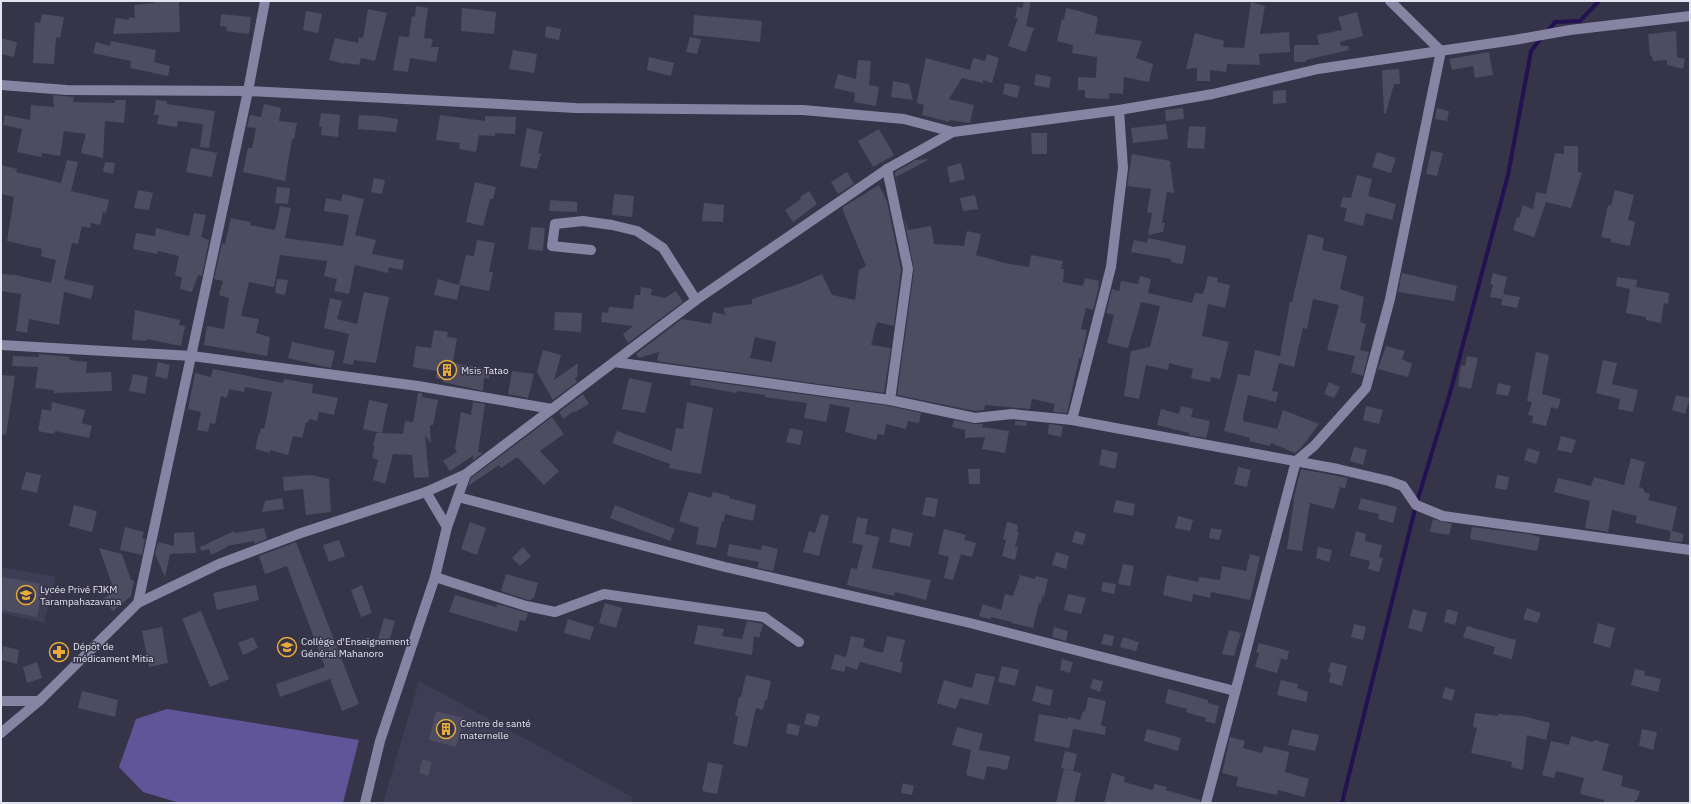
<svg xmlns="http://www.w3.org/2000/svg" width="1691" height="804" viewBox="0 0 1691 804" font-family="'IBM Plex Sans',sans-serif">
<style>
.built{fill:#3f3c56}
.green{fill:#605598}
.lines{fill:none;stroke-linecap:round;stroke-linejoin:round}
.stream{stroke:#231151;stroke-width:4}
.building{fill:#4e4c61;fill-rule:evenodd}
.minor{stroke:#8683a3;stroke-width:10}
.labels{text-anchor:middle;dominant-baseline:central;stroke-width:3;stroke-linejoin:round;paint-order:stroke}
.poi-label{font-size:10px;fill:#e4e4f0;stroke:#363448;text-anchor:start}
</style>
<rect width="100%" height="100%" fill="#363448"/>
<!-- built -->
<g class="built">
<polygon points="1,567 56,577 44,623 1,613"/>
<polygon points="419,681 632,797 631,803 383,803"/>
</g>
<!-- green -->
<polygon class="green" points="167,709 359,740 343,803 180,803 143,792 119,767 136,719"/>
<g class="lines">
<!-- stream -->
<g class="stream">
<polyline points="1547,32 1555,22 1580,21 1599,1"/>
<polyline points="1342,803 1416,505 1450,393 1508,175 1531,51 1542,37"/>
</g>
</g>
<!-- building -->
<g class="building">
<polygon points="154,1 179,1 180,32 113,34 116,18 129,20 129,17 135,18 134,5 154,3"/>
<polygon points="1024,1 1031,1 1026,26 1034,28 1026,52 1008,46 1018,18 1015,18 1017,7 1022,8"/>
<polygon points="1251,2 1265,6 1260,34 1289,32 1290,52 1259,54 1260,65 1227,64 1226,72 1210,70 1210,81 1197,81 1197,68 1186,69 1195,33 1224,41 1223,47 1244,48"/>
<polygon points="416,6 428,8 424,38 433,39 431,47 439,47 436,62 410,58 408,72 393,70 399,36 409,37 412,16 415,17"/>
<polygon points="462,8 496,12 494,34 461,31"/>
<polygon points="1066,8 1079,11 1098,17 1095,34 1142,41 1136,58 1153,64 1149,82 1124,77 1123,94 1109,93 1109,99 1085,98 1085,90 1078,90 1078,77 1096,78 1097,57 1072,53 1073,45 1057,41 1062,19 1064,20"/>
<polygon points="368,9 387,13 375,61 361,58 359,65 345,63 344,64 329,60 335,38 358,43 359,37 363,38"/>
<polygon points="306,11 322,14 318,33 303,30"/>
<polygon points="1357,12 1363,36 1340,42 1341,46 1348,46 1349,50 1306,60 1306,62 1294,62 1294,45 1319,45 1317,35 1342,30 1338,17"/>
<polygon points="42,14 64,17 60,38 56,37 54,64 33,63 35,22 40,23"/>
<polygon points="221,14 251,17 249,34 226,31 227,27 220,26"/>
<polygon points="694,15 762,21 760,42 693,35"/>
<polygon points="546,26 561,29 559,40 545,37"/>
<polygon points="1676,31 1677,57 1685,59 1683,69 1667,65 1667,60 1653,61 1652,56 1650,56 1648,34"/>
<polygon points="690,37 701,39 697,54 686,52"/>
<polygon points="1,38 17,42 14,57 1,54"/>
<polygon points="111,41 156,50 154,62 170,66 168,76 130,68 131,61 93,53 96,42 110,46"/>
<polygon points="513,50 537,54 534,73 509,69"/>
<polygon points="1489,52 1493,75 1475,78 1473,66 1452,70 1449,59"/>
<polygon points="987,54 999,58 992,83 983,80 983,83 962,78 949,99 974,105 970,123 949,120 949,122 922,115 924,105 917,103 917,101 926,58 970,70 973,58 985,61"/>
<polygon points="649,57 674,63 671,76 647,70"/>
<polygon points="858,60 871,61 869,85 879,87 876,106 854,102 855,93 834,88 838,74 856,79"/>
<polygon points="1399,69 1400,84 1394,84 1386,113 1384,113 1382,70"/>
<polygon points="1036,74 1051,77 1049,88 1034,85"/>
<polygon points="893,81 909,84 913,100 891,97"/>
<polygon points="1005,83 1020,86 1017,98 1003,94"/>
<polygon points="1286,90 1286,103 1273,104 1273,91"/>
<polygon points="53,95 74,97 73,102 115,103 115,100 126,100 124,123 105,121 103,158 81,153 86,134 64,131 60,156 42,153 41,157 17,152 22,129 3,125 5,115 30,120 31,105 54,107"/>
<polygon points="156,100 167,101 167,104 215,111 209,148 200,147 203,124 178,121 177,127 157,124 159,115 154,115"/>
<polygon points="264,104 281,108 279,121 297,123 294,139 292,139 285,181 243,172 248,148 252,148 256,128 247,127 250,115 261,117"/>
<polygon points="1183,108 1184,119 1166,121 1165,110"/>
<polygon points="1437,108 1449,111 1447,121 1435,119"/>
<polygon points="321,113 340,115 338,137 321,135 322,127 319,127"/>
<polygon points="359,115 378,116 398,119 396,132 358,129"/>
<polygon points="440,115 485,121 485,116 516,117 515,134 495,133 495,136 479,135 476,152 459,149 460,143 436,140"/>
<polygon points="1166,124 1168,139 1133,143 1131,128"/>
<polygon points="1189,126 1206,127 1204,149 1187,148"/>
<polygon points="527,128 543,132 538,153 541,154 537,169 520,166"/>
<polygon points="879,129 894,155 873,167 858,141"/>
<polygon points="1031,133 1047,133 1047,154 1032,154"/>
<polygon points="1564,146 1578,146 1578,172 1582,173 1571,208 1546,202 1534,237 1513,230 1517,217 1519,218 1523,205 1533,209 1536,192 1546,194 1555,153 1564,154"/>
<polygon points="191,148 217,153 212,177 186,172"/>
<polygon points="1431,151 1443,153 1437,176 1426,174"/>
<polygon points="1377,152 1396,158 1391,173 1372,167"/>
<polygon points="1132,154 1170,161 1174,193 1167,192 1162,223 1165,223 1163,232 1148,235 1152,213 1147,212 1151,189 1127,186"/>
<polygon points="930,159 896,177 901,202 895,174 895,172 916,160"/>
<polygon points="67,160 78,162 71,191 109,200 106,213 103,212 100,225 91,223 90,228 82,226 78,244 72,243 64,279 94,286 91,299 64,292 59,325 29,319 27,333 16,331 21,294 1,291 1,274 15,275 51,283 56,260 41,256 42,249 7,241 14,197 1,194 1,165 17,169 16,172 61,183"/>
<polygon points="105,162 115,163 113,174 103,172"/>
<polygon points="961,163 965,179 950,183 947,167"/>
<polygon points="847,172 854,184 838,194 831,182"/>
<polygon points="1357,175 1372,179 1368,196 1396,204 1392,220 1366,213 1363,226 1344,221 1347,208 1340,207 1343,197 1351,198"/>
<polygon points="374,178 385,180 382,194 371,192"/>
<polygon points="475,182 496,187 493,199 490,199 483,226 466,222"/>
<path d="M879,185L887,202L901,269L894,326L877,322L871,345L891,348L884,393L662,362L657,361L659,352L639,358L636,354L682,319L711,324L713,312L726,315L723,308L752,304V299L796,285L822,274L832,295L855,300L859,270L866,266L843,211V207ZM755,337L776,342L772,362L750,358Z"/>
<polygon points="277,187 290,188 288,204 275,203"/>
<polygon points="138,190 153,193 149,210 134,208"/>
<polygon points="1615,190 1634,195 1628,220 1635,222 1630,246 1611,242 1611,239 1601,237 1608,205 1611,206"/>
<polygon points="809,191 817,204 793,222 785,210 801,199 800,197"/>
<polygon points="343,194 364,199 355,235 376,240 372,254 404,260 402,270 389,267 388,273 355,265 349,294 334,291 337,279 324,276 327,261 280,255 274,287 249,282 241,316 259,319 256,333 270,337 267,356 204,345 207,326 224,329 229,298 219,295 223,281 214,279 222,243 225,244 231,218 251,222 250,225 275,230 280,206 291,208 285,238 343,246 349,215 324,211 326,198 341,201"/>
<polygon points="614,194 634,196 632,217 612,215"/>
<polygon points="975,195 978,209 963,211 960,198"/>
<polygon points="550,200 577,202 577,212 549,211"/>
<polygon points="704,203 724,205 723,222 702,221"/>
<polygon points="194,213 206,215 201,237 209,240 202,276 198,275 192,292 180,289 182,277 175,276 179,256 158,251 157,254 133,249 136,233 155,236 156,228 189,236"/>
<polygon points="904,217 908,230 931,226 934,244 964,246 967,231 981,234 976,255 1005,263 1029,267 1031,255 1063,261 1061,269 1064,269 1063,282 1083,286 1085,278 1099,281 1098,286 1099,286 1093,310 1086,308 1081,329 1087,330 1081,359 1079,358 1067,413 1053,412 1055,404 1032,399 1030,409 985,405 984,410 975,411 897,395 914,270"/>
<polygon points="531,227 545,228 543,251 528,249"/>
<polygon points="1308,234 1324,238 1322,250 1347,256 1340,289 1364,297 1360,322 1366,324 1360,350 1369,352 1363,376 1351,372 1355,356 1327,350 1339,305 1313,299 1307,329 1303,328 1294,367 1279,363 1272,391 1278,392 1276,402 1248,395 1243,416 1243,421 1277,429 1283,410 1319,424 1301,448 1295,453 1271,443 1270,446 1249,441 1250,438 1224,431 1238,374 1250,376 1255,350 1280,356 1290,302 1292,302"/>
<polygon points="1148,238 1186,246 1183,263 1181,264 1171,262 1171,259 1131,252 1134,240 1147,243"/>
<polygon points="477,240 495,243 489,272 493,272 489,291 460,285 457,300 434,295 438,279 459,285 466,255 474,256"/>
<polygon points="1402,273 1457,286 1454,301 1398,292"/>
<polygon points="1493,273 1507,277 1502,299 1490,297 1493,285 1490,284"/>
<polygon points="1140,276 1151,279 1148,293 1192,303 1195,293 1203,294 1208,276 1218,278 1217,282 1230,285 1225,308 1208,304 1202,336 1229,342 1220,379 1211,377 1210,382 1191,378 1193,369 1169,363 1168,370 1146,365 1139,399 1124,396 1131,351 1150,347 1160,306 1141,302 1128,348 1107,343 1114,315 1106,313 1112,289 1119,291 1121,281 1138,284"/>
<polygon points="1617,277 1637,280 1636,287 1669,293 1668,304 1664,303 1661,323 1646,320 1646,317 1626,313 1630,289 1616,286"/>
<polygon points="277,279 288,280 285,295 275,293"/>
<polygon points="641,287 652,289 651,295 665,298 676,291 683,302 628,343 623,334 633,326 601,322 602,312 608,313 609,307 633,309 635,295 640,295"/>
<polygon points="364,292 389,297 376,363 354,360 353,365 343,363 349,334 324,328 330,298 342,301 337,319 357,324"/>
<polygon points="1503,294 1520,297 1517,308 1501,305"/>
<polygon points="135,310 180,320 179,325 185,326 181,346 147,339 147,341 132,340"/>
<polygon points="555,312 582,313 581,332 554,330"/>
<polygon points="434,330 448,332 447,337 457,338 453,362 458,363 458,364 490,369 489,379 484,378 483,391 443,382 443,380 436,378 437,371 413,367 416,346 431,348"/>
<polygon points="292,342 335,351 331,368 288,358"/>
<polygon points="1386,346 1405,351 1402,359 1412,364 1408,377 1378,369"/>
<polygon points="543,350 561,355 554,380 578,363 577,377 575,379 577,382 553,400 537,372"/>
<polygon points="1536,352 1549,355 1542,394 1561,399 1558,409 1551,407 1546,426 1532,423 1533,416 1528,415 1532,402 1527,401"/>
<polygon points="39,354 70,357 69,360 87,362 86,373 111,372 112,391 54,393 54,390 35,388 38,367 12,366 13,356 39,357"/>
<polygon points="1467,356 1478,358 1471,389 1458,386 1461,365 1465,366"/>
<polygon points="1603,360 1617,363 1612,384 1638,390 1633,412 1618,409 1620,399 1596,393"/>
<polygon points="158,362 170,365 167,379 155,376"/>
<polygon points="213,369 283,383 284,379 313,384 312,393 338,398 334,415 319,412 317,421 309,419 308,423 306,422 302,438 293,436 288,455 270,450 270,453 255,449 259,433 260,434 261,428 264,429 272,392 245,387 244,392 229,389 227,398 221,396 215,424 210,423 208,432 197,430 201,412 188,409 195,373 211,377"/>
<polygon points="512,371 534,374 528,398 508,394"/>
<polygon points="133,374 148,377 145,394 129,391"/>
<polygon points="1,375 15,376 6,435 1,434"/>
<polygon points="629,378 652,383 645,413 622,409"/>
<polygon points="691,379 889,406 921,413 919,423 908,421 906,429 886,424 884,435 878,434 876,440 845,432 850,408 830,404 826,422 804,418 807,403 765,397 765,395 737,391 737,393 690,385"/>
<polygon points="1329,382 1340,387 1334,398 1324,394"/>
<polygon points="1498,383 1511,386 1508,396 1496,394"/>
<polygon points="418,393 422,393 422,397 438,400 433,425 430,425 431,443 425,435 429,477 414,478 412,455 393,454 385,484 373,480 378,460 372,458 375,446 373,446 376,433 381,433 363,429 369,400 388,404 382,433 403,434 405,421 413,422"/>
<polygon points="583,394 589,404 575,412 574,411 563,419 559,412"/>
<polygon points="1676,395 1690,398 1685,414 1672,410"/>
<polygon points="52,402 85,410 82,423 92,426 89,438 55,431 54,434 38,431 42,409 51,411"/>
<polygon points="473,402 485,404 478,452 483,453 472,461 474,455 450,471 443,461 457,452 455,449 461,412 471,415"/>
<polygon points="687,402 713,408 701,474 669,468 670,464 612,443 617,431 672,451 676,428 683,429"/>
<polygon points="1181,406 1193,409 1191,417 1210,421 1206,438 1189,435 1189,433 1157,425 1161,409 1179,414"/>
<polygon points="1366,406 1383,410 1379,424 1363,420"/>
<polygon points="552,417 564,434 540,451 559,471 544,485 517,457 501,468 499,465 468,486 471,478"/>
<polygon points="954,420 974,424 983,424 982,427 1009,431 1005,453 982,449 985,437 965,438 965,430 952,427"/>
<polygon points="1015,421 1027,422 1026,426 1015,425"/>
<polygon points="1049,424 1063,426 1061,437 1048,434"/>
<polygon points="790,428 803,431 800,445 786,442"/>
<polygon points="1561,436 1576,440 1572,453 1557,450"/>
<polygon points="1354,447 1367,450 1363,465 1350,461"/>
<polygon points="1528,448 1540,452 1536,464 1524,460"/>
<polygon points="1102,449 1118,453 1115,469 1099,465"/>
<polygon points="1631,458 1645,462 1639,487 1644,489 1644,492 1650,494 1648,500 1677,507 1672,531 1684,534 1682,542 1669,541 1671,531 1635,523 1637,516 1612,510 1608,532 1585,528 1590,501 1554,492 1558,478 1591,486 1594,477 1624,485"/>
<polygon points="1238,467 1251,470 1247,487 1234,484"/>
<polygon points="968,469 980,469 980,484 969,484"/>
<polygon points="1301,469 1348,478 1345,489 1340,487 1334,509 1310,503 1302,551 1287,549 1294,500 1293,500"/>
<polygon points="26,472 41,475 37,493 21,489"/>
<polygon points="311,475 329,479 331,512 306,515 303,489 284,491 283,477"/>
<polygon points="1497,475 1509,477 1507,490 1495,488"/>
<polygon points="689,492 711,498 713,492 730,496 729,498 756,505 753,521 725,514 724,521 722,521 716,548 696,544 699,528 679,521"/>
<polygon points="926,497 938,499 935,517 922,515"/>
<polygon points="282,498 284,509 262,512 265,501"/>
<polygon points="1361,498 1397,507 1393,523 1378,519 1379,514 1358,509"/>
<polygon points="1116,500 1135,504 1133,516 1113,512"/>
<polygon points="74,505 97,511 92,532 69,526"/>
<polygon points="615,505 675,529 670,541 610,518"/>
<polygon points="821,514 829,516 819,556 803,552 809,531 815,533"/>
<polygon points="1178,516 1193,520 1190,531 1175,528"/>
<polygon points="857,517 868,519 865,534 879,537 872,568 931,580 926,600 895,592 894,596 847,585 851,568 857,569 863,545 852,543"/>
<polygon points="1433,519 1452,524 1449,535 1430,532"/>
<polygon points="470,522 486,528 477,555 461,549"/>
<polygon points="1007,522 1018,525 1017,532 1019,532 1015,547 1018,547 1015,560 1002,556 1006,540 1003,539"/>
<polygon points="125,527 144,532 142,538 145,539 142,555 120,550"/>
<polygon points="1472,527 1529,534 1540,537 1537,551 1470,539"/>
<polygon points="264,528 267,539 255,544 254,541 227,546 227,547 211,555 209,549 201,551 200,547 234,531 235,533"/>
<polygon points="892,528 913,533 910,547 889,542"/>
<polygon points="1211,528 1222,530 1219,540 1209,538"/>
<polygon points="944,529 966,535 964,540 976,543 972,557 961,554 953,580 944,578 949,557 938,554"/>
<polygon points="1075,531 1086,534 1083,545 1072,542"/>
<polygon points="1356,531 1366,534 1365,541 1382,545 1379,557 1383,558 1379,572 1368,569 1370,561 1350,556"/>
<polygon points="194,532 196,553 170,554 165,577 155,554 158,542 174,546 174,533"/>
<polygon points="339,540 345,556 329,562 323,545"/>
<polygon points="296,542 359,704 342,711 330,679 280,697 276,684 325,667 287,566 265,574 259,556"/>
<polygon points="729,544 761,550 762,545 778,549 773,571 757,568 759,562 727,556"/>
<polygon points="523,547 531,556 520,566 512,558"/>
<polygon points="1318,547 1332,550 1329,562 1316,558"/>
<polygon points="99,548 122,554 131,580 134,581 131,596 113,611 103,599 114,590"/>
<polygon points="1056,552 1069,556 1066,569 1052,565"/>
<polygon points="1250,554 1260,557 1250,600 1211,592 1210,598 1193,594 1192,602 1163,595 1167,575 1198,582 1199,577 1220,580 1222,566 1246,571"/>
<polygon points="1123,564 1134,566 1130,586 1118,584"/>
<polygon points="506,574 538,583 534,598 532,598 531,600 528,600 501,591"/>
<polygon points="1020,575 1035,579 1036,576 1048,579 1044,597 1042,596 1041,603 1039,603 1033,628 1012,623 1012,622 991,617 990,619 979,616 983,604 1001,610 1005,594 1013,596"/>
<polygon points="1,577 43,584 37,617 1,610"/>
<polygon points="1103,582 1116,584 1114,594 1101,591"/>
<polygon points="256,585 259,600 217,610 213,593"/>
<polygon points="362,585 372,613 361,617 351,590"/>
<polygon points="1068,594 1086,598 1081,614 1064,610"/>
<polygon points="455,595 496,607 497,604 528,613 525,621 520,620 517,632 449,612"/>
<polygon points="605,603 622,608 616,628 599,623"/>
<polygon points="1527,608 1541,613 1537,623 1523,619"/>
<polygon points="1413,609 1427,613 1422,632 1408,628"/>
<polygon points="1447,609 1458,612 1455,625 1444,622"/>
<polygon points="201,611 229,679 210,687 182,619"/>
<polygon points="384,618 395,621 389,642 378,639"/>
<polygon points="568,619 594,627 590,640 564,633"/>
<polygon points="747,621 763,624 759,638 754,636 752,655 694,644 698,625 724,629 722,636 742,639"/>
<polygon points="1598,623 1615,628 1610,648 1593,643"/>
<polygon points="1354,624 1366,627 1363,640 1351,637"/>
<polygon points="1467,626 1516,640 1512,659 1493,654 1495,647 1463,637"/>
<polygon points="162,627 168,663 149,667 142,631"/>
<polygon points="1054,627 1068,631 1066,641 1052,637"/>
<polygon points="1229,630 1241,633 1234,656 1222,654"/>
<polygon points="1104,634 1114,636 1112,646 1101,644"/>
<polygon points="851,636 865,639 863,647 883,653 887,636 905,640 900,662 903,662 901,673 860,662 857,670 846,666 844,672 831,669 835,654 846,657"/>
<polygon points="253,637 258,648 243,655 238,643"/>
<polygon points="1123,637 1139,642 1136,651 1120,647"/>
<polygon points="1259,643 1289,651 1287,660 1276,657 1281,659 1277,673 1255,667 1259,653 1256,652"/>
<polygon points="3,646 19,650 17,664 1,660"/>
<polygon points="1062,659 1073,662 1070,673 1060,670"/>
<polygon points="37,662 42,678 27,683 23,667"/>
<polygon points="1331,662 1347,666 1342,686 1329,682 1331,673 1328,672"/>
<polygon points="1002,666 1019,670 1015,686 998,682"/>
<polygon points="1635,669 1645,671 1644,675 1661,679 1658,692 1631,685"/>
<polygon points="976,673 995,677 988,705 960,698 956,709 937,703 944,680 972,688"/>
<polygon points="746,675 771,681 767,700 765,700 763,710 756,708 747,747 733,744 738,717 735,716 739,697 741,697"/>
<polygon points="1093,679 1103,681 1100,692 1090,688"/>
<polygon points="1281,680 1298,684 1297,688 1308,692 1306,702 1277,695"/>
<polygon points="1036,686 1053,690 1050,706 1032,701"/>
<polygon points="1445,687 1455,690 1452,701 1442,698"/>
<polygon points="1168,689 1208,700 1208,703 1219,706 1215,724 1205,721 1206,718 1186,712 1187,709 1165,703"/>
<polygon points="82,691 118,700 115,717 78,708"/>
<polygon points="1088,697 1106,701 1101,725 1106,727 1105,735 1073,729 1069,748 1034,741 1039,714 1068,719 1068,717 1080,720 1083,711 1085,712"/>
<polygon points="436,711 464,718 456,747 429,740"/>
<polygon points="807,713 820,716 817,727 804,724"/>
<polygon points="1475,713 1498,716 1498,714 1523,716 1550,723 1546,740 1527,735 1523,770 1511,767 1512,762 1471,753 1477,728 1473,727"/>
<polygon points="788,723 800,726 798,736 786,733"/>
<polygon points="957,727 983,734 979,750 1010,756 1007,770 987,766 984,780 966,775 971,750 952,745"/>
<polygon points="1147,729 1181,738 1178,751 1144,741"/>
<polygon points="1292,729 1319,735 1315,751 1288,745"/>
<polygon points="1642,729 1657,732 1653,750 1639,746"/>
<polygon points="1571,736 1593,742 1594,740 1609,744 1602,770 1623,776 1621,786 1640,791 1637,800 1635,800 1635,803 1604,803 1604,800 1580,794 1584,778 1556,771 1554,778 1542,775 1551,741 1569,745"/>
<polygon points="1230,737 1245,741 1243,748 1262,753 1264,746 1289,752 1285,772 1309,779 1304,797 1278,790 1277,795 1236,786 1238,777 1222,773"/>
<polygon points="1065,751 1077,754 1073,771 1061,768"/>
<polygon points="422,759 432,762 428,776 419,773"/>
<polygon points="708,762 723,765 717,794 702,791"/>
<polygon points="1064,769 1081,773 1074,803 1056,803"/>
<polygon points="1112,773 1125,777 1124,782 1153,790 1154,784 1167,787 1166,790 1200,800 1200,803 1104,803"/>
<polygon points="903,783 914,786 912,795 901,793"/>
</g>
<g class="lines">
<!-- minor -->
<g class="minor">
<polyline points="1,85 67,90 248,91 576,108 803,110 904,119 953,132"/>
<polyline points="887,169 908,269 890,400"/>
<polyline points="591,250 552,246 555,224 583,221 612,225 637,231 663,248 696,300"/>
<polyline points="1,345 192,356 418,386 552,409"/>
<polyline points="614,362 890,400 975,418 1012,414 1072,420 1111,267 1123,168 1119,110"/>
<polyline points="1072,420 1338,469 1389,481 1403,486 1416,505 1443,516 1690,550"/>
<polyline points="426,492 447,527"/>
<polyline points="458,497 725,567 970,623 1235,691"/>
<polyline points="435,577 526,606 555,612 604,594 764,617 799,642"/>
<polyline points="138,603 248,91 265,1"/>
<polyline points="1,701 39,701"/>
<polyline points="1,733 39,701 138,603 219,564 301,533 426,492 466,474 696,300 887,169 953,132 1119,110 1213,94 1318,69 1514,40 1570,30 1690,16"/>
<polyline points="365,803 380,741 435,577 447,527 466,474"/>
<polyline points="1206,803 1296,461 1314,446 1366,388 1390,299 1441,51 1390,1"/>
</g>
</g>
<!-- icons -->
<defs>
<symbol id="building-ring" viewBox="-11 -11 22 22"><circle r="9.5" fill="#363448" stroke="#e8ab37" stroke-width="1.5"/><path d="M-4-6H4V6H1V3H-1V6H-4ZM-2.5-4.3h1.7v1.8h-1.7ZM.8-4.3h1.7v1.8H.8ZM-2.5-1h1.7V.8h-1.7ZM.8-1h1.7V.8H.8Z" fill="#e8ab37"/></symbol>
<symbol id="school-ring" viewBox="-11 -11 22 22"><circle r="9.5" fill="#363448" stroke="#e8ab37" stroke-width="1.5"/><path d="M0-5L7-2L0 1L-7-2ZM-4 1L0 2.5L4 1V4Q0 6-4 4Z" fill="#e8ab37"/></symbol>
<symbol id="pharmacy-ring" viewBox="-11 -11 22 22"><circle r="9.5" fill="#363448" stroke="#e8ab37" stroke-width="1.5"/><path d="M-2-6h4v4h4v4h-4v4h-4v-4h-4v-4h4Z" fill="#e8ab37"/></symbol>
</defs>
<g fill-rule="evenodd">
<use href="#building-ring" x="436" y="359" width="22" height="22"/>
<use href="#school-ring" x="15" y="584" width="22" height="22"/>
<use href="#school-ring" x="276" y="636" width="22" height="22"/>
<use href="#pharmacy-ring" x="48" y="641" width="22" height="22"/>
<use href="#building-ring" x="435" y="718" width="22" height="22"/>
</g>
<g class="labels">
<!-- poi labels -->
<g class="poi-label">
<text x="461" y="370">Msis Tatao</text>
<text x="40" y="589">Lycée Privé FJKM<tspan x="40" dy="12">Tarampahazavana</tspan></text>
<text x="301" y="641">Collège d'Enseignement<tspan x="301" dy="12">Général Mahanoro</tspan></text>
<text x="73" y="646">Dépôt de<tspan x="73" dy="12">médicament Mitia</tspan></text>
<text x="460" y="723">Centre de santé<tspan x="460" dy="12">maternelle</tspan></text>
</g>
</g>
<!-- border -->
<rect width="1691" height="804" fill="none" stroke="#e4e4f0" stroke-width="4"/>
</svg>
